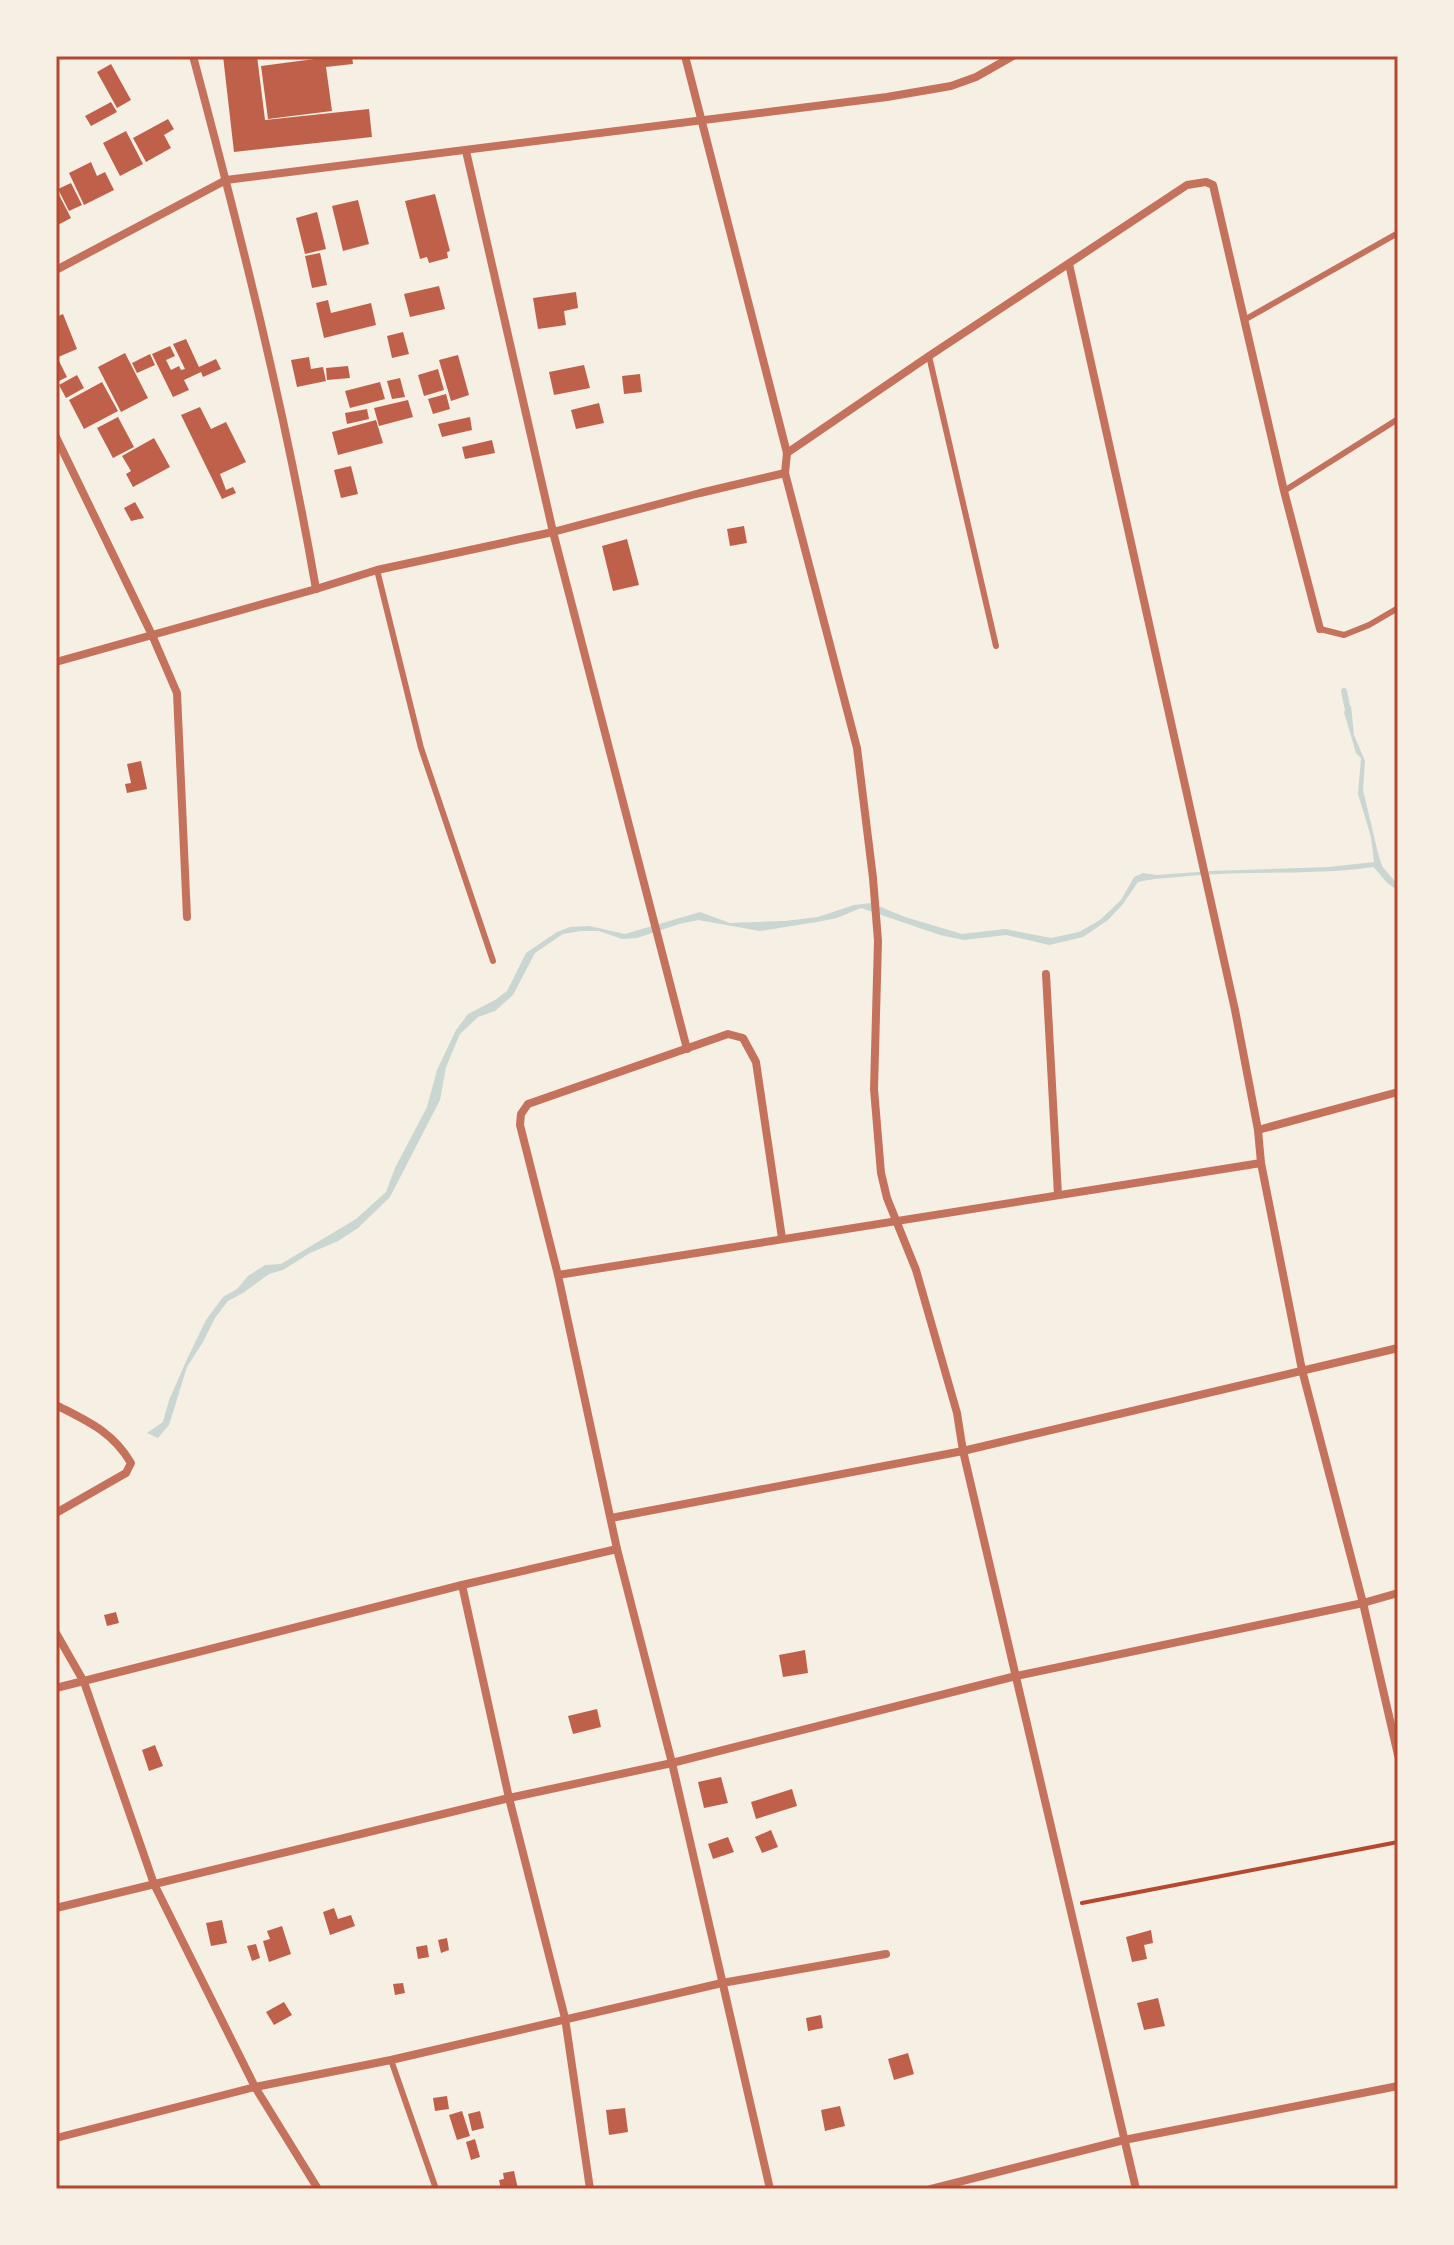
<svg xmlns="http://www.w3.org/2000/svg" width="1454" height="2245" viewBox="0 0 1454 2245" font-family="Quicksand,sans-serif">
<style>
.water{fill:#c9d6d2}
.lines{fill:none;stroke-linecap:round;stroke-linejoin:round}
.stream{stroke:#c9d6d2;stroke-width:6}
.building{fill:#bf614a}
.path{stroke:#b5482f;stroke-width:4}
.service{stroke:#c5725c;stroke-width:6}
.minor{stroke:#c5725c;stroke-width:8}
.neatline{fill:none;stroke:#b5482f;stroke-width:3}
</style>
<rect width="100%" height="100%" fill="#f6efe4"/>
<!-- water -->
<path class="water" d="M1351,706L1354,735L1365,761L1363,790L1378,853L1382,866L1398,885L1397,889C1386,885 1381,874 1373,867C1312,876 1249,870 1187,876C1171,878 1154,878 1138,882L1123,904L1108,920L1083,937L1049,945L1006,935L964,940L940,935L861,908L837,918L817,922L760,931L698,920L679,924L637,938L622,939L599,931H581L563,934L535,953L513,995L495,1011L478,1017L460,1034L446,1067L440,1100L390,1197L358,1228L338,1241L310,1253L283,1270L269,1274L243,1293L228,1301L215,1318L203,1342L187,1367L169,1425L158,1438L147,1433L163,1422L169,1400L188,1357L206,1320L223,1297L237,1289L248,1276L265,1265L281,1264L356,1219L386,1192L395,1168L427,1107L437,1070L456,1030L468,1014L495,1000L507,991L526,953L557,932L570,927L589,926L625,934L700,912L730,923L785,921L818,917L854,905L871,903L905,917L962,934L1005,929L1051,938L1079,932L1100,920L1121,900L1134,877L1143,873L1157,875L1211,871L1329,867L1374,862L1371,837L1358,794L1361,758L1356,753L1344,712L1347,708Z"/>
<g class="lines">
<!-- stream -->
<polyline class="stream" points="1344,691 1349,715"/>
</g>
<!-- building -->
<g class="building">
<polygon points="223,56 257,56 265,120 369,109 372,137 234,152"/>
<polygon points="321,56 352,56 353,64 326,67 332,111 268,119 261,66 322,58"/>
<polygon points="111,64 131,100 117,108 97,72"/>
<polygon points="111,102 117,112 91,126 85,116"/>
<polygon points="168,119 174,129 164,135 171,148 146,162 133,138"/>
<polygon points="126,131 143,164 120,176 103,143"/>
<polygon points="91,162 97,176 105,172 114,190 84,205 69,173"/>
<polygon points="71,183 82,205 69,211 58,189"/>
<polygon points="56,189 71,218 56,226"/>
<polygon points="435,194 450,251 447,252 448,258 429,263 427,257 420,259 405,201"/>
<polygon points="358,200 369,244 343,251 332,206"/>
<polygon points="317,212 326,249 305,254 296,218"/>
<polygon points="320,253 327,285 312,288 305,256"/>
<polygon points="439,286 445,309 410,317 404,294"/>
<polygon points="576,292 578,308 564,311 566,325 538,329 533,298"/>
<polygon points="328,300 331,313 371,303 376,325 324,338 316,303"/>
<polygon points="63,314 77,349 56,358 56,317"/>
<polygon points="403,332 409,354 392,358 387,336"/>
<polygon points="186,339 199,367 216,359 221,369 203,377 201,372 184,380 189,390 173,397 152,354 170,346 175,356 166,360 171,370 179,366 181,370 185,369 173,344"/>
<polygon points="125,353 148,398 121,412 98,367"/>
<polygon points="150,354 155,365 137,373 132,363"/>
<polygon points="458,355 469,395 451,401 439,360"/>
<polygon points="309,357 311,369 323,367 326,381 297,387 291,360"/>
<polygon points="59,361 67,377 57,382 56,363"/>
<polygon points="584,365 590,388 554,395 549,372"/>
<polygon points="348,366 350,378 327,380 326,368"/>
<polygon points="438,369 444,390 424,396 418,375"/>
<polygon points="640,374 642,392 624,394 622,376"/>
<polygon points="77,375 84,388 66,398 59,385"/>
<polygon points="400,378 405,397 392,399 387,381"/>
<polygon points="102,382 118,411 84,429 69,400"/>
<polygon points="380,382 385,399 350,408 345,391"/>
<polygon points="446,394 450,409 433,414 428,399"/>
<polygon points="408,400 413,417 379,426 374,408"/>
<polygon points="599,403 604,423 576,429 571,410"/>
<polygon points="200,407 211,429 226,422 246,462 220,474 226,490 233,487 236,493 222,499 181,415"/>
<polygon points="367,409 369,419 347,424 345,413"/>
<polygon points="118,417 134,447 113,458 97,428"/>
<polygon points="470,417 472,430 442,437 438,424"/>
<polygon points="376,420 383,443 338,455 332,432"/>
<polygon points="154,438 170,467 133,487 126,474 131,471 122,456"/>
<polygon points="492,440 495,453 465,459 462,447"/>
<polygon points="351,466 358,494 341,498 334,470"/>
<polygon points="135,502 144,518 131,521 124,508"/>
<polygon points="744,526 747,543 730,546 727,529"/>
<polygon points="627,539 639,585 613,591 602,546"/>
<polygon points="141,761 147,789 127,793 125,784 131,783 127,764"/>
<polygon points="116,1612 119,1623 107,1626 104,1615"/>
<polygon points="805,1650 808,1673 783,1677 779,1655"/>
<polygon points="597,1709 601,1727 573,1734 568,1716"/>
<polygon points="155,1745 163,1766 149,1771 142,1750"/>
<polygon points="721,1777 728,1803 704,1808 698,1782"/>
<polygon points="792,1789 797,1806 756,1819 751,1802"/>
<polygon points="771,1830 778,1847 762,1853 755,1837"/>
<polygon points="728,1837 734,1852 713,1859 708,1844"/>
<polygon points="334,1908 338,1919 351,1915 355,1926 330,1935 323,1912"/>
<polygon points="222,1920 227,1943 211,1946 206,1923"/>
<polygon points="282,1926 291,1954 269,1962 263,1941 270,1939 267,1931"/>
<polygon points="1151,1930 1153,1943 1144,1945 1147,1959 1132,1962 1126,1937"/>
<polygon points="447,1938 449,1950 441,1953 438,1940"/>
<polygon points="256,1944 260,1958 252,1961 247,1946"/>
<polygon points="427,1945 429,1957 418,1959 416,1947"/>
<polygon points="403,1983 405,1993 395,1995 393,1984"/>
<polygon points="1158,1998 1165,2026 1144,2030 1137,2003"/>
<polygon points="284,2002 292,2015 274,2025 266,2012"/>
<polygon points="821,2015 823,2028 808,2031 806,2018"/>
<polygon points="908,2053 914,2074 894,2080 888,2059"/>
<polygon points="447,2096 449,2109 435,2111 433,2098"/>
<polygon points="840,2106 845,2126 825,2131 821,2110"/>
<polygon points="625,2108 628,2132 609,2135 606,2110"/>
<polygon points="462,2111 470,2136 457,2140 449,2115"/>
<polygon points="480,2111 484,2128 472,2131 468,2114"/>
<polygon points="475,2139 480,2157 471,2160 466,2142"/>
<polygon points="514,2171 518,2189 501,2189 499,2180 504,2179 503,2173"/>
</g>
<g class="lines">
<!-- path -->
<polyline class="path" points="1082,1903 1398,1842"/>
<!-- service -->
<g class="service">
<polyline points="1246,319 1398,233"/>
<polyline points="929,356 996,646"/>
<polyline points="1284,491 1398,419"/>
<polyline points="377,570 421,748 493,961"/>
<polyline points="1320,629 1344,635 1369,625 1398,608"/>
<polyline points="391,2060 436,2189"/>
</g>
<!-- minor -->
<g class="minor">
<path d="M193,56C240,232 285,410 316,589"/>
<polyline points="685,56 787,453 785,473 857,748 873,878 878,941 874,1089 881,1173 887,1198 916,1270 957,1413 963,1451 1136,2189"/>
<polyline points="466,151 553,532 687,1049"/>
<polyline points="1069,264 1235,1010 1258,1130 1261,1163 1302,1370 1363,1603 1398,1755"/>
<polyline points="56,270 226,180 887,97 951,86 976,77 1013,56"/>
<polyline points="56,437 152,635 177,693 187,917"/>
<polyline points="787,453 929,356 1187,185 1206,182 1213,185 1284,491 1320,629"/>
<polyline points="56,662 316,589 377,570 553,532 700,493 785,473"/>
<polyline points="1046,974 1058,1195"/>
<polyline points="1258,1130 1398,1092"/>
<polyline points="558,1275 520,1125 521,1114 528,1104 728,1034 743,1038 756,1062 782,1238"/>
<path d="M56,1405C87,1421 112,1431 131,1463L126,1473L56,1513"/>
<polyline points="611,1518 963,1451 1398,1348"/>
<polyline points="462,1585 509,1798 565,2018 590,2189"/>
<polyline points="56,1633 84,1682 154,1884 255,2087 318,2189"/>
<polyline points="56,1688 462,1585 617,1549"/>
<polyline points="56,1908 509,1798 672,1763 1016,1676 1363,1603 1398,1593"/>
<polyline points="56,2138 255,2087 391,2060 722,1983 886,1954"/>
<polyline points="770,2189 672,1763 617,1549 558,1275 1261,1163"/>
<polyline points="931,2189 1124,2140 1398,2086"/>
</g>
</g>
<!-- border -->
<rect width="1454" height="2245" fill="none" stroke="#f6efe4" stroke-width="116"/>
<rect x="58" y="58" width="1338" height="2129" class="neatline"/>
</svg>
